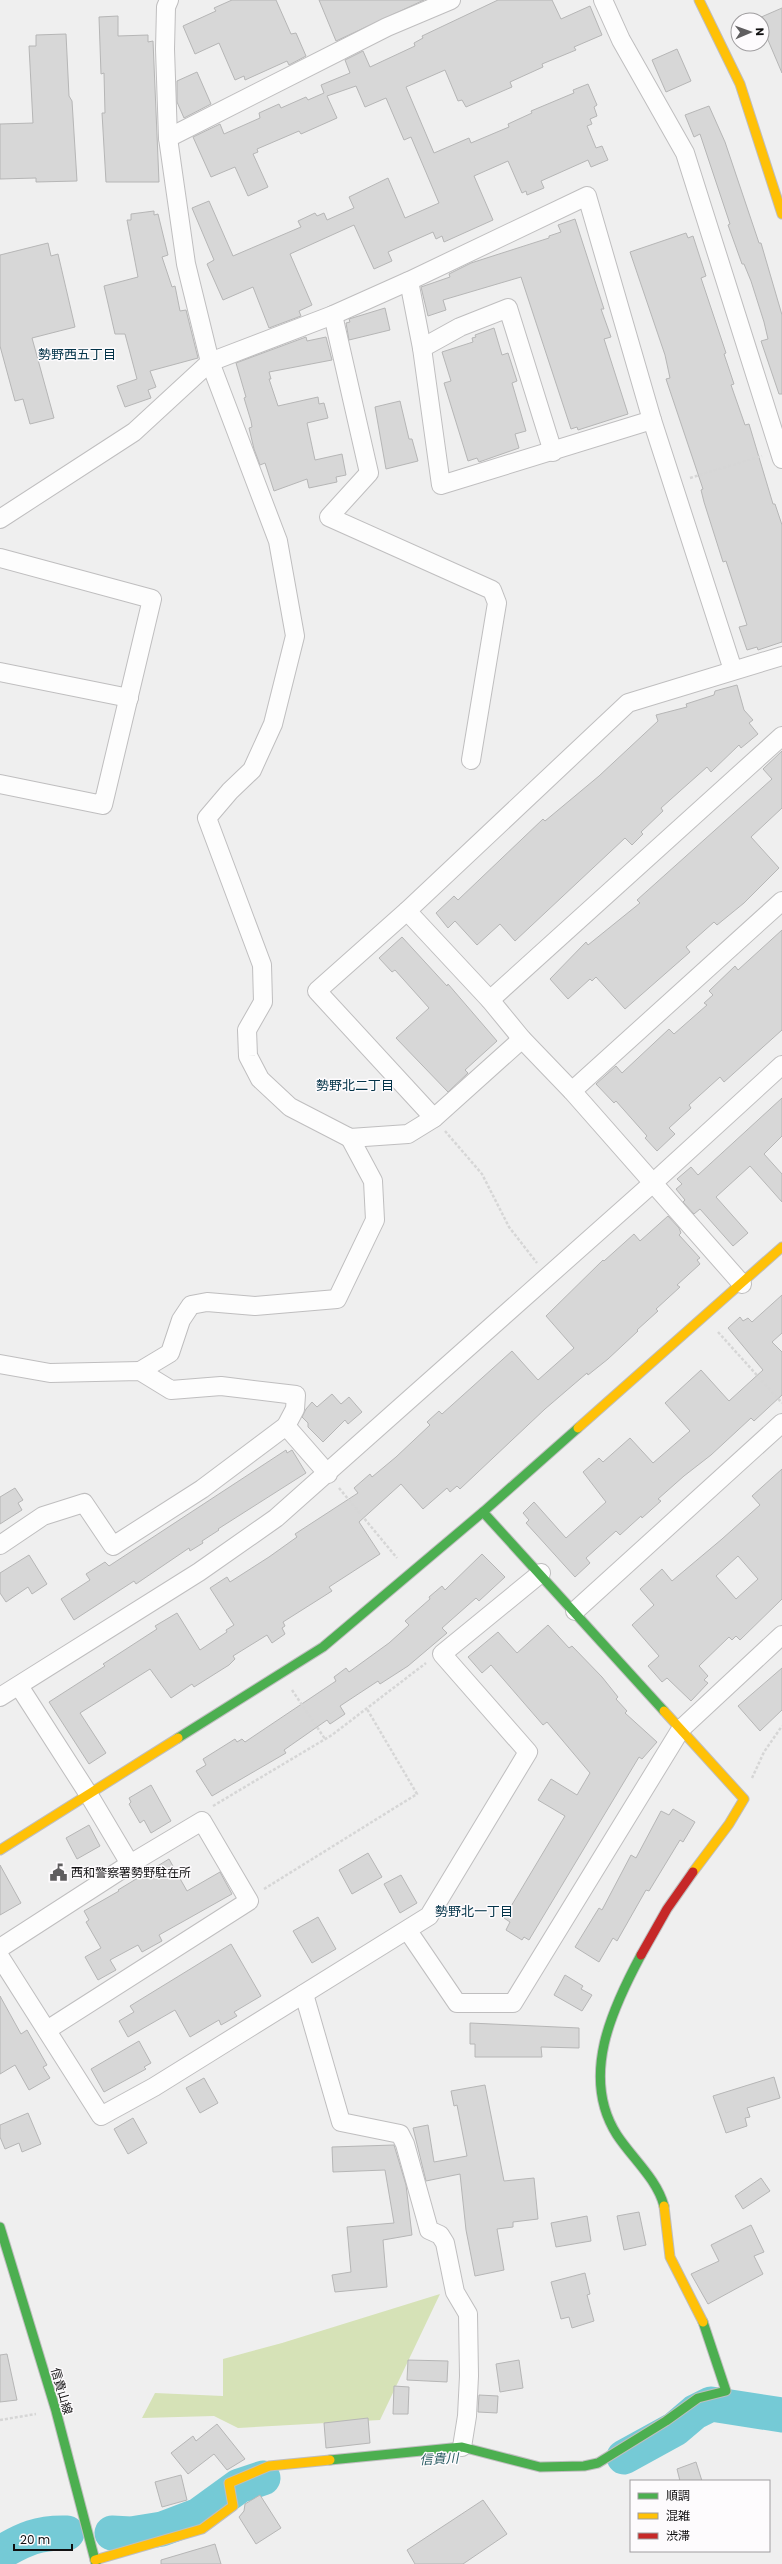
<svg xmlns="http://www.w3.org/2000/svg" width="782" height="2564" viewBox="0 0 782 2564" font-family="Poppins,'Noto Sans JP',sans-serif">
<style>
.green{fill:#d6e2b7}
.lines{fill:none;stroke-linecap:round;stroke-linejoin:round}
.river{stroke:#75cad6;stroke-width:35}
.building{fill:#d7d7d7;stroke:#b6b6b6;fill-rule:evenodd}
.street-casing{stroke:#bfbebf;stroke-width:20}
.fast-casing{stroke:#bfbebf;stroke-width:11}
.slow-casing{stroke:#bfbebf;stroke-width:11}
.jam-casing{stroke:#bfbebf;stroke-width:11}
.path{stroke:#d6d6d6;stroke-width:2.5;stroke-dasharray:3 2;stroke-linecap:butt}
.street{stroke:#fdfdfd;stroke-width:18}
.fast{stroke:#4caf50;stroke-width:9}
.slow{stroke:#ffc107;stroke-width:9}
.jam{stroke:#c62828;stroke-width:9}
.labels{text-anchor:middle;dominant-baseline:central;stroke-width:3;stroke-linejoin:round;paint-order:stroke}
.poi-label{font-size:12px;fill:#111011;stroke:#fdfbfd;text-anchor:start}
.street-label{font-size:12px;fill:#111011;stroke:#fdfbfd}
.neighbourhood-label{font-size:13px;fill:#033348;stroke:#fdfbfd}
.water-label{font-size:13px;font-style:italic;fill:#285a61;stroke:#fdfbfd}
</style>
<rect width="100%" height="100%" fill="#efefef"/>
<!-- green -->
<polygon class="green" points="440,2294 380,2420 238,2428 214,2416 142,2418 155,2393 223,2396 223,2359 282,2343"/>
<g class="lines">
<!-- river -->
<g class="river">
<polyline points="624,2457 675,2429 695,2412 711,2404 782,2415"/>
<polyline points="112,2533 131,2534 162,2529 199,2515 239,2486 263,2478"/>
<path d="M0,2553C24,2539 39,2532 67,2533"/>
</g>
</g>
<!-- building -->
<g class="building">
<polygon points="232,0 276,0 291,34 296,33 306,56 289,65 287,61 245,80 244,76 235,80 219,43 195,54 183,26 216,11 214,8"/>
<polygon points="319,0 424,0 336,41"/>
<polygon points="498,0 552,0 561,19 590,6 602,35 574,47 576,50 542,64 543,67 510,82 512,87 466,107 462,100 458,101 445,70 406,87 434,153 469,138 471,143 509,127 508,124 532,113 531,111 574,93 573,90 588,84 597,105 594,107 597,116 590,119 592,124 587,126 596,148 602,146 608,160 591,167 588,160 541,181 544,188 527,195 526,191 522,193 508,161 474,176 493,220 444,242 442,236 436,239 433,232 388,252 392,261 374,269 354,225 290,254 312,305 299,311 301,316 269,328 253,287 223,300 207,264 214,260 192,208 209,201 233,256 301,227 298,221 315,213 317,216 324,213 327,220 354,208 349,197 388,178 405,218 439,203 411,137 404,140 386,98 365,107 356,86 327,96 337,118 301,134 299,131 257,149 258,152 253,154 268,187 248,196 235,167 211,177 193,137 220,124 224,134 260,118 259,113 279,104 281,108 306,97 308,100 324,93 321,85 350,73 345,60 363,51 370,67 415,46 414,43 423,38 422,36"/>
<polygon points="782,8 782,73 762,26 762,20 759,18"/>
<polygon points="118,16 118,36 148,35 148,42 153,41 159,182 106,182 102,113 105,113 104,73 101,74 99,17"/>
<polygon points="66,34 69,96 72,101 77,181 36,182 36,178 0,179 0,124 33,123 29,46 36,46 36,35"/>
<polygon points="677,49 691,81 666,92 652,60"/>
<polygon points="197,72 211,104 184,118 177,102 177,81"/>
<polygon points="709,106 725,142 759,243 761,243 782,315 782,394 779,394 761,341 768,339 764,322 751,281 744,264 742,264 728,225 730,224 700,134 694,137 685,115"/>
<polygon points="154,211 154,215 158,214 168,255 162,257 172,287 175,286 180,311 186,310 198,358 150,371 156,387 148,390 151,398 125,407 117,386 137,379 125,334 115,334 104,286 138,277 127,220 131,220 131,214"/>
<polygon points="575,219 604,309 601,309 611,337 604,339 628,414 578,430 577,427 571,429 521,277 443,300 446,310 428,316 421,287 450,277 449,274 471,263 549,238 549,236 561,232 558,225"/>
<polygon points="686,233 688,238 693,236 706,276 701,278 726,353 724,354 734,384 731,385 745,425 749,424 773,504 775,504 782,525 782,642 758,650 757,647 747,650 739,627 747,625 726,561 723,562 704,502 701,490 703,489 666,379 670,378 665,355 630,252"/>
<polygon points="48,243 51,256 58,254 75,327 32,338 54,418 30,424 23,399 15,401 0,346 0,255"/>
<polygon points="385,308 390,330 349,340 346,323 350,322 349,319"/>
<polygon points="494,328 502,355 508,353 517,381 512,383 526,431 515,434 519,448 479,462 477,458 468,461 444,383 451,381 442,352 473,342 472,338 476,337 475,335"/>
<polygon points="306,337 307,341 326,337 332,360 269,372 271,379 269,379 278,406 318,397 319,404 324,403 328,418 307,423 315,460 342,454 346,475 336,477 337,482 309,488 307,479 274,491 265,463 260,465 254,449 249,428 252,427 251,421 244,398 246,397 236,363"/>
<polygon points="400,401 409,439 412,439 418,461 386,469 375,407"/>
<polygon points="737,685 744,710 753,720 749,723 758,734 741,748 739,745 711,772 707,767 661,808 663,811 641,832 643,834 632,845 625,838 515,941 500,924 477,945 455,921 448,928 436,913 454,896 458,900 543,819 545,821 599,776 658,721 656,715 687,707 686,704 714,695 715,691"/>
<polygon points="782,751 782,808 751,837 779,868 744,903 717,925 714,922 686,947 690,952 625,1009 596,977 592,981 590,979 568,999 550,979 586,942 588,945 640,903 637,900 772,779 763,769"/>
<polygon points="782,930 782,1030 724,1082 720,1077 689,1105 691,1108 669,1128 675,1134 657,1151 645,1138 647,1136 616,1101 614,1103 596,1084 616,1066 622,1073 669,1029 674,1034 707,1005 704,1003 713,995 709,991 735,966 738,970"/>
<polygon points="402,937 447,986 448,984 497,1041 465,1070 468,1073 448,1092 396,1038 429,1008 395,970 392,972 379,958"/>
<polygon points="782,1098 782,1136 764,1154 782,1174 782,1202 750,1166 716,1197 748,1233 733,1246 700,1209 694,1214 683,1202 685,1200 676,1189 682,1184 677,1179 691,1167 698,1175"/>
<polygon points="668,1216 679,1228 681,1233 679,1235 700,1258 697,1260 700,1264 677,1285 680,1287 656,1309 658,1311 637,1330 638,1331 608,1359 588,1375 587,1373 545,1409 460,1489 457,1486 450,1492 447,1488 423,1509 401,1484 359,1522 380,1554 329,1587 332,1591 283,1622 285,1626 282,1628 285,1634 272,1643 267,1635 233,1656 235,1659 229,1665 194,1687 192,1684 171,1698 150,1669 80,1713 106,1753 89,1764 49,1702 105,1666 103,1664 157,1629 155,1626 177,1613 200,1650 227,1632 226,1630 234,1625 210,1588 227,1577 230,1582 269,1557 297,1537 295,1534 358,1493 354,1488 370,1474 372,1477 396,1457 430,1425 427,1422 439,1411 442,1414 512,1351 538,1380 574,1348 546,1316 603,1260 604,1261 634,1234 640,1241"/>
<polygon points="782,1295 782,1333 772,1342 782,1352 782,1395 754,1421 751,1418 711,1455 684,1476 658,1499 661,1501 642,1518 641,1516 620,1535 616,1531 586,1558 590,1563 575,1577 526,1523 529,1520 523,1513 534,1502 566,1538 606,1502 583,1472 599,1458 603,1462 630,1438 653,1463 690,1431 665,1403 701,1370 729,1401 763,1370 728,1328 740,1317 743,1321 748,1318 752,1322"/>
<polygon points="332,1394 341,1404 349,1397 362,1412 348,1424 345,1420 323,1442 308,1427 308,1423 302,1417 306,1409 312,1402 317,1407"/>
<polygon points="286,1450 287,1453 292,1450 306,1473 218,1529 219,1530 202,1541 203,1543 190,1551 189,1548 136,1584 134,1581 74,1620 61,1599 90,1580 86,1574 105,1562 109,1566"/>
<path d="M782,1469V1599L740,1640L736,1636L732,1640L729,1637L699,1666L708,1676L704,1680L708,1683L691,1701L667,1678L662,1682L648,1666L659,1656L632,1625L654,1605L640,1589L662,1569L672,1581L722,1539L760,1505L752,1496ZM738,1556L758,1579L736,1599L716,1576Z"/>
<polygon points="15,1488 23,1500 18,1503 22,1510 0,1524 0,1497"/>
<polygon points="482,1554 505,1577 479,1601 476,1598 442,1628 447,1633 408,1666 380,1684 378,1681 340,1706 345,1714 330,1724 327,1720 284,1750 286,1753 212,1796 196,1771 206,1765 203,1759 235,1739 237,1742 242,1739 245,1742 336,1681 334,1677 346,1668 349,1672 389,1643 409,1625 405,1621 430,1599 429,1597 442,1586 445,1590"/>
<polygon points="29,1555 47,1584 32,1594 28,1587 6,1602 0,1593 0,1573"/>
<polygon points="548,1625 569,1648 572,1646 602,1677 618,1697 616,1699 627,1711 625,1713 657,1742 642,1759 639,1757 529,1940 524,1937 522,1940 506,1930 510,1922 504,1918 565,1816 538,1800 551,1779 577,1795 590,1773 547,1722 543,1725 491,1665 482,1673 468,1657 498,1632 517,1653"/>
<polygon points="782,1668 782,1710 760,1731 738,1706"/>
<polygon points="151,1785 171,1821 151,1833 144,1820 140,1823 129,1804 131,1802 129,1798"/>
<polygon points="673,1809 695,1822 683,1842 680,1840 649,1891 646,1890 617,1941 613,1938 599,1962 575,1947 599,1908 602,1910 631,1855 636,1858 661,1811 669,1815"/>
<polygon points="89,1825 100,1846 77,1859 66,1838"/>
<polygon points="368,1853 382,1877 352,1894 339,1870"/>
<polygon points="169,1859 187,1891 220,1872 232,1894 159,1935 162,1941 142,1952 138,1945 110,1960 116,1970 98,1980 85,1957 101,1948 86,1922 89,1920 84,1911 119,1891 118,1890"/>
<polygon points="0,1865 21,1903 0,1915"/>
<polygon points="401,1875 417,1903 400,1913 384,1884"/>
<polygon points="318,1917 336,1949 312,1963 293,1931"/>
<polygon points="231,1944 261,1996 234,2012 237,2016 221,2025 219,2020 190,2037 175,2010 128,2037 119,2021 134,2012 130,2006"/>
<polygon points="565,1975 583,1986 581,1989 592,1995 582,2011 554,1995"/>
<polygon points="0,1996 21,2034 27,2030 47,2065 43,2067 50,2078 29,2090 15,2065 0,2074"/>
<polygon points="470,2023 579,2028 579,2048 541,2047 542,2057 475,2057 475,2044 470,2044"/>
<polygon points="139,2041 151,2063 144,2067 146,2069 104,2092 91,2069"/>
<polygon points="774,2077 780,2098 747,2108 750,2117 745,2118 747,2126 726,2133 713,2096"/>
<polygon points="204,2078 218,2103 200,2113 186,2088"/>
<polygon points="485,2085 504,2181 534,2178 538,2219 513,2222 513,2227 497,2229 504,2270 475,2276 466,2230 460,2174 426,2181 413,2128 428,2125 434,2162 467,2156 457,2105 454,2106 451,2091"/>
<polygon points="28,2113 41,2144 22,2152 19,2143 5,2149 0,2137 0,2125"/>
<polygon points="133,2118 147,2143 128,2154 114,2129"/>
<polygon points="394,2145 406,2185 412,2235 383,2240 387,2287 335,2292 332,2275 351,2272 347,2227 394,2223 385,2170 333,2172 332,2147"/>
<polygon points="761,2178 770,2191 743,2209 735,2196"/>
<polygon points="639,2212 646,2245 624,2250 617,2216"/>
<polygon points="587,2216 591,2241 556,2247 551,2223"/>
<polygon points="751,2225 764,2252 754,2256 763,2274 708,2304 691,2274 719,2261 711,2245"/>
<polygon points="585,2273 590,2294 587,2295 594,2321 572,2328 569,2317 561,2319 551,2282"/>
<polygon points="7,2354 17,2400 0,2402 0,2355"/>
<polygon points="408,2360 448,2361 447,2382 407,2380"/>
<polygon points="519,2360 523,2388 500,2392 496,2364"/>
<polygon points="394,2386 409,2387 408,2414 393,2414"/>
<polygon points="479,2395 498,2396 497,2413 478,2412"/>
<polygon points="368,2418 370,2443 326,2448 324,2423"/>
<polygon points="217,2424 245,2459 227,2470 214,2454 188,2474 171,2453 193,2436 196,2441"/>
<polygon points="696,2462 702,2481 680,2481 677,2469"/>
<polygon points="181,2475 187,2500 162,2507 155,2482"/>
<polygon points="260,2495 281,2528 256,2544 239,2517 244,2511 245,2504"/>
<polygon points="483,2500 507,2534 463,2564 415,2564 407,2550"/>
<polygon points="215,2544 221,2564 161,2564 161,2560"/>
</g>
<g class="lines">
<defs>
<g id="street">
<polyline points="169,0 166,7 165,49 168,138 186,264 210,362 278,541 295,636 273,724 252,770 230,791 207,818 262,965 263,1002 247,1030 248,1056 260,1079 290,1107 350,1138 408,1134 434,1118 522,1039"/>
<polyline points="603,0 621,40 685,153 782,459"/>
<polyline points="168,138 387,27 451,0"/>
<polyline points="409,281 422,348 441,485 652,420"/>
<polyline points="333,315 369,473 329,517 492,590 497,603 471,760"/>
<polyline points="422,348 460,327 508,308 553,452"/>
<polyline points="0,519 134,432 210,362 333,315 409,281 587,196 652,420 733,670"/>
<polyline points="0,558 152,599 103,805 0,784"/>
<polyline points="0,672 129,698"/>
<polyline points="407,911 490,1000 522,1039 572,1091 742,1284"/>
<polyline points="490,1000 782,736"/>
<polyline points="572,1091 782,901"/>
<polyline points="434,1118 317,991 407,911 628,703 782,656"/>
<polyline points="0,1364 50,1373 140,1371 171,1390 221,1386 296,1395 295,1409 286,1426 202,1489 113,1546 84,1503 43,1516 0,1545"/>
<polyline points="140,1371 170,1353 181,1320 191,1305 207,1302 255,1306 337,1299 375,1220 373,1181 350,1138"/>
<polyline points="286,1426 328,1474"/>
<polyline points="575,1611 782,1423"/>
<polyline points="19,1686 89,1795 130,1864"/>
<polyline points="0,1697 199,1572 276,1518 654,1182 782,1065"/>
<polyline points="408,1931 457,2003 513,2003 681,1729 782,1635"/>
<polyline points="0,1948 130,1864 202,1821 249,1901 47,2030"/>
<polyline points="0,1957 101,2116 154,2087 429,1916 528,1752 442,1654 541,1573"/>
<polyline points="304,1994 341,2122 400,2134 405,2144 429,2230 440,2235 445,2243 455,2292 468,2314 469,2376 467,2416 462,2447"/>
</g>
<g id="fast">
<polyline points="483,1512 664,1711"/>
<polyline points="178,1738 323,1647 483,1512 578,1428"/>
<path d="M641,1955C612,2009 580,2077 617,2135C632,2158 657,2179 664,2206"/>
<polyline points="0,2227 56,2411 96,2564"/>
<polyline points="330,2460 462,2447 540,2467 584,2466 598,2463 666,2421 698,2398 726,2391 703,2322"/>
</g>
<g id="slow">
<polyline points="699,0 740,84 782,214"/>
<polyline points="578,1428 782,1247"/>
<polyline points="664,1711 744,1799 729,1824 693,1872"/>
<polyline points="0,1850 178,1738"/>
<polyline points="664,2206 670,2257 703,2322"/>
<polyline points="95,2560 202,2529 233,2506 229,2483 269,2466 330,2460"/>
</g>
<polyline id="jam" points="641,1955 667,1909 693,1872"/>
</defs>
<!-- street casing -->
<use href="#street" class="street-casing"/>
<!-- fast casing -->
<use href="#fast" class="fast-casing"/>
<!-- slow casing -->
<use href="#slow" class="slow-casing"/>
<!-- jam casing -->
<use href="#jam" class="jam-casing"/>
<!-- path -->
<g class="path">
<polyline points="690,478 762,456"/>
<polyline points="445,1131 482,1174 509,1227 537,1263"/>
<polyline points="718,1332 782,1403"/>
<polyline points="339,1488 397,1558"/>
<polyline points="292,1690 325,1739"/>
<polyline points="752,1778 764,1752 782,1726"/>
<polyline points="213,1806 332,1735 426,1663"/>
<polyline points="264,1889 417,1794 367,1709"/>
<polyline points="0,2420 36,2414"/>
</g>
<!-- street -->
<use href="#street" class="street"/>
<!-- fast -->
<use href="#fast" class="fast"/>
<!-- slow -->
<use href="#slow" class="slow"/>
<!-- jam -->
<use href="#jam" class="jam"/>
</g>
<!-- icons -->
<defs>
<symbol id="civic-bare" viewBox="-9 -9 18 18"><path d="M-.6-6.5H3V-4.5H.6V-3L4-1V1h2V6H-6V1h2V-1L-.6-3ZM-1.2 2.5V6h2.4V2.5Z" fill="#5f5e5f" stroke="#fdfbfd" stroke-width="2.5" paint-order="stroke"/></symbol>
</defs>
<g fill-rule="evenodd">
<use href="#civic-bare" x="46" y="1860" width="25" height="25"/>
</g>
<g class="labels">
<!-- poi labels -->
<g class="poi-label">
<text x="71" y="1872">西和警察署勢野駐在所</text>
</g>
<!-- street labels -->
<g class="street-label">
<text transform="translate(62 2391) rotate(74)">信貴山線</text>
</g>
<!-- neighbourhood labels -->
<g class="neighbourhood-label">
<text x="77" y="354">勢野西五丁目</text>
<text x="355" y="1085">勢野北二丁目</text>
<text x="474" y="1911">勢野北一丁目</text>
</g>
<!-- water labels -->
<g class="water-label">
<text transform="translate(439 2459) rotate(-3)">信貴川</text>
</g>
</g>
<!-- legend -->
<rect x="630" y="2480" width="140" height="72" fill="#fdfbfd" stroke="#9f9d9f"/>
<rect x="638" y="2493" width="20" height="6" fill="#4caf50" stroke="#9f9d9f"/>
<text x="666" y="2500" font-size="12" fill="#111011">順調</text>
<rect x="638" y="2513" width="20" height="6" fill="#ffc107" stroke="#9f9d9f"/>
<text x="666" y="2520" font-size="12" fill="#111011">混雑</text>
<rect x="638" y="2533" width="20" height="6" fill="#c62828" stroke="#9f9d9f"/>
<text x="666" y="2540" font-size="12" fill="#111011">渋滞</text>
<!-- north arrow -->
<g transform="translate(750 32) rotate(88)"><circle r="19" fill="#fdfbfd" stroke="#9f9d9f"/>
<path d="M0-3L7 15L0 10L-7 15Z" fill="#5f5e5f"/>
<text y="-6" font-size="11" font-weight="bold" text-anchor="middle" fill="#111011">N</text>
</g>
<!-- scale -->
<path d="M14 2544v6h58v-6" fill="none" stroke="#111011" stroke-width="2"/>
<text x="20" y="2544" font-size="12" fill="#111011" stroke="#fdfbfd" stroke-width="3" paint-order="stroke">20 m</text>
</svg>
